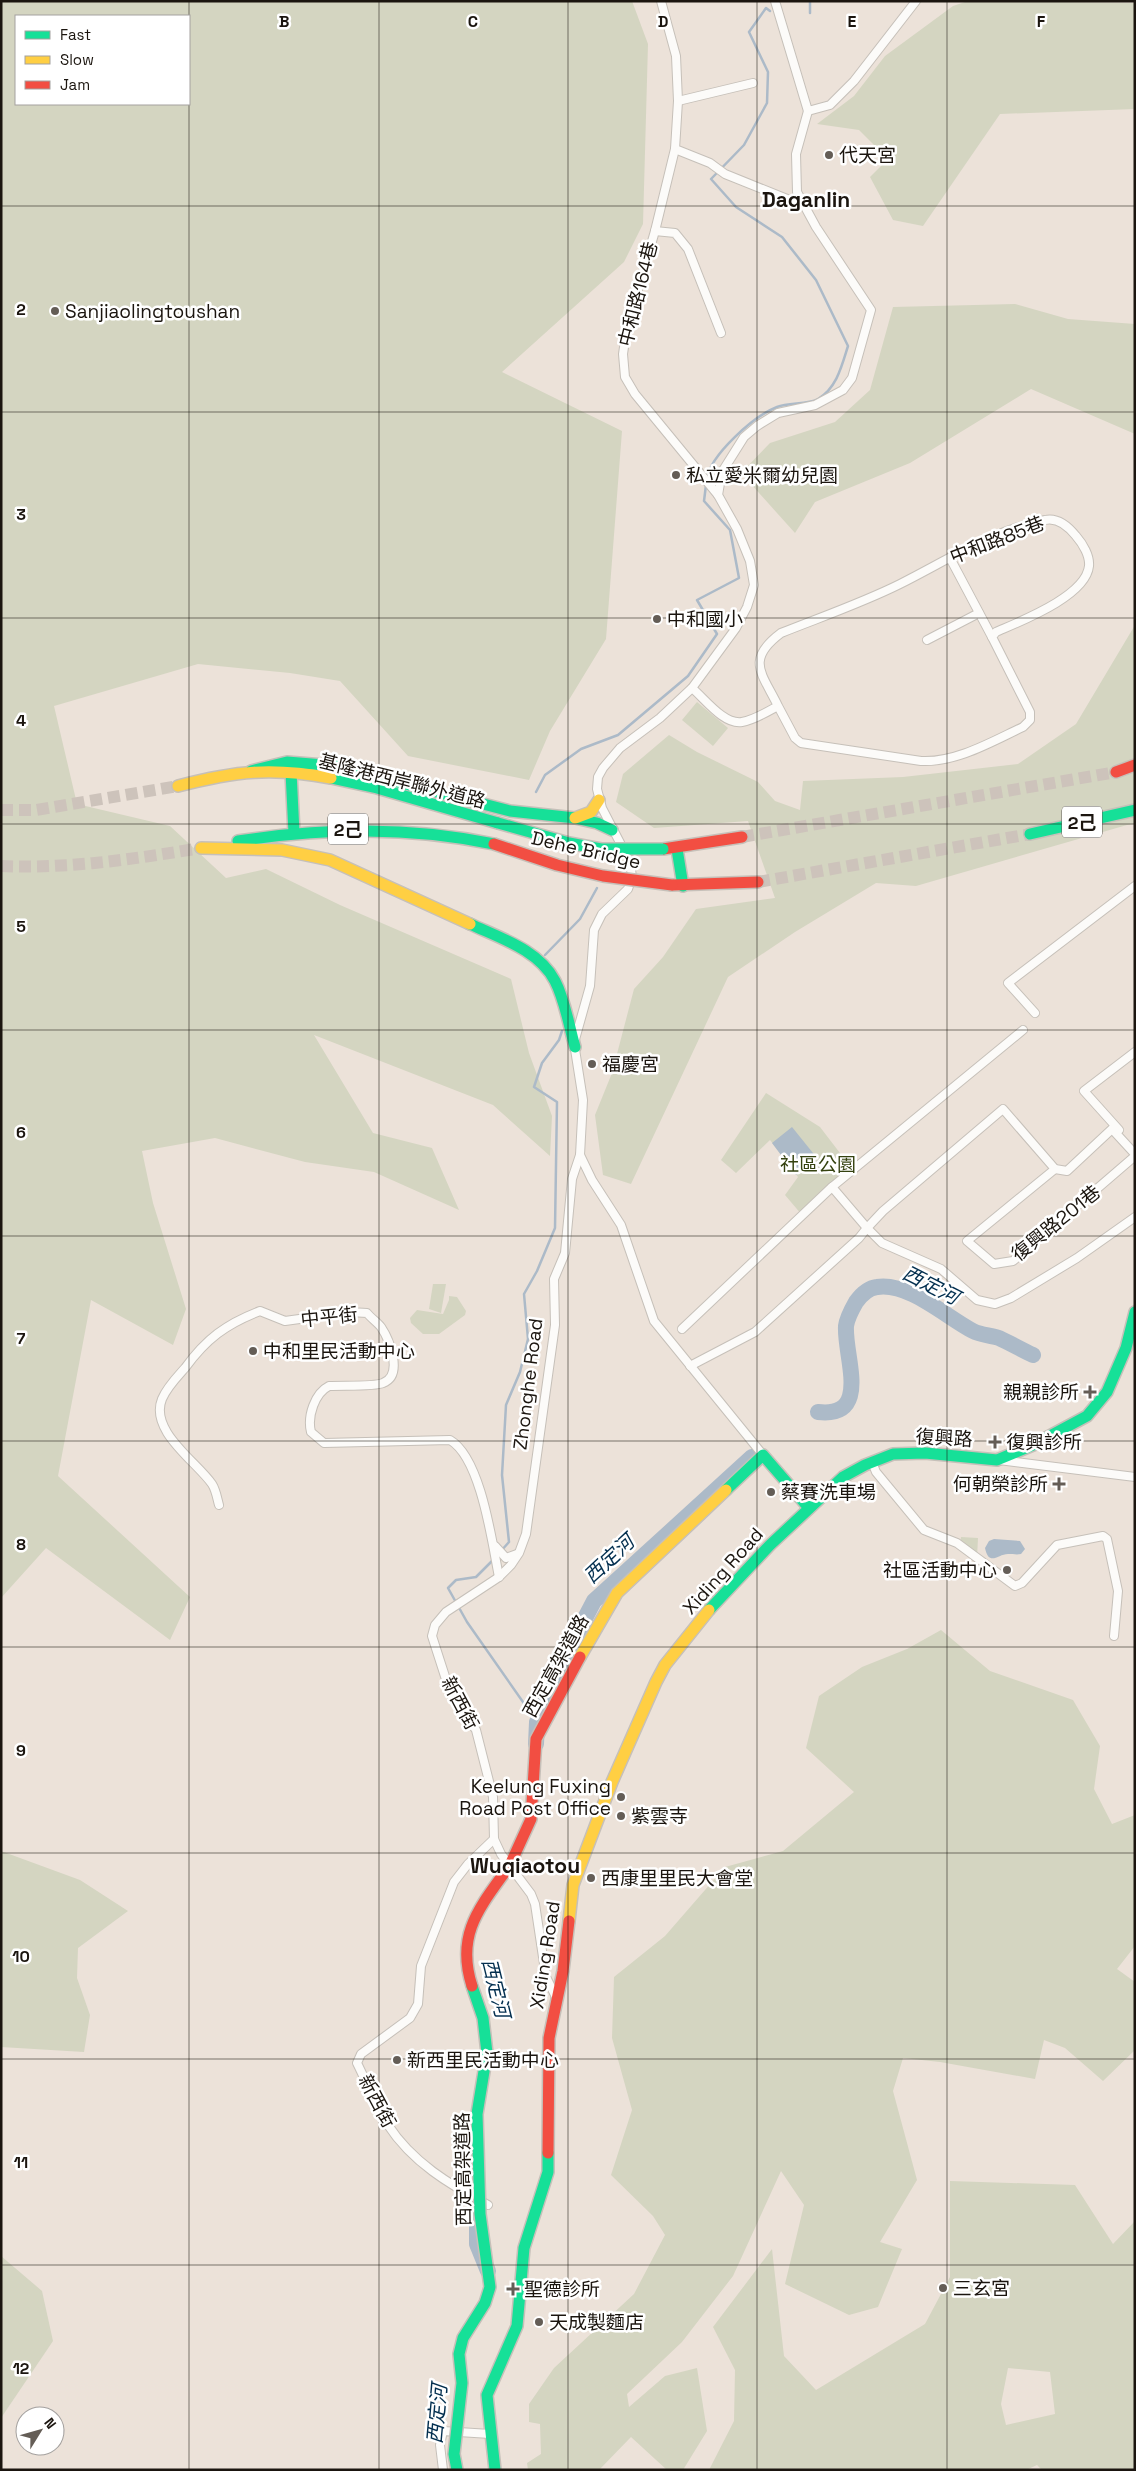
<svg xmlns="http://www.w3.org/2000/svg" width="1136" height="2471" viewBox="0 0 1136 2471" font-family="'Space Grotesk','Noto Sans TC',sans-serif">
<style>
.green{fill:#d4d5c1;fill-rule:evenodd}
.water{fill:#acbac8}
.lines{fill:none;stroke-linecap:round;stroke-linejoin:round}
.stream{stroke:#acbac8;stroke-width:2.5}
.river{stroke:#acbac8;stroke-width:16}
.primary-tunnel{stroke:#cdc3bb;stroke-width:12;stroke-dasharray:12 6;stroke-linecap:butt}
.street-casing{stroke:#c6c0b9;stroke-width:10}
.fast-casing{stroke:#c6c0b9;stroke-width:14}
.slow-casing{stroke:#c6c0b9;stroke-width:14}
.jam-casing{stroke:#c6c0b9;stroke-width:14}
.street{stroke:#fcfbf9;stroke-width:8}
.fast{stroke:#16e098;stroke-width:11}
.slow{stroke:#ffcf43;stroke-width:11}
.jam{stroke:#f24e42;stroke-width:11}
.fast-bridge-casing{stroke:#c6c0b9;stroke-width:14;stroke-linecap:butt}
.jam-bridge-casing{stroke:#c6c0b9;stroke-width:14;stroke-linecap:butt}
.fast-bridge{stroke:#16e098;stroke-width:11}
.jam-bridge{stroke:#f24e42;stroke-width:11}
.grid{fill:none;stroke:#1b150f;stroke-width:1;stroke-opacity:0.55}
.poi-dot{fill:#645d56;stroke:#fff;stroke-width:2}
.labels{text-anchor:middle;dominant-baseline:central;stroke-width:5;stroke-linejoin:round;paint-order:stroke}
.shield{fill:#fff;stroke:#5f5b57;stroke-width:1}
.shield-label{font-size:18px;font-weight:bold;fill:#1b150f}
.poi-label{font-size:19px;fill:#1b150f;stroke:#fff;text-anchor:start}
.street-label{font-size:19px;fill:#1b150f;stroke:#fff}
.park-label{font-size:19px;fill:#354210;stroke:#fff}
.water-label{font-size:20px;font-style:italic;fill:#032f4f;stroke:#fff}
.quarter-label{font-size:21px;font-weight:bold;fill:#1b150f;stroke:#fff}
.grid-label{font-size:16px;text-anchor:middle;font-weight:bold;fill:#1b150f;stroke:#fff;stroke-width:5;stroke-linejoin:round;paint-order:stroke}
</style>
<rect width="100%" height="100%" fill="#ece2d9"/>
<!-- green -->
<g class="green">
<path d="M1,1H632L648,44L643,224L624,262L502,372L622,431L606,639L550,731L529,780L408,756L340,681L290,673L198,664L54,706L77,804L170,826L226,878L266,869L340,905L511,979L529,1053L552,1116L550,1156L493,1105L314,1035L373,1133L432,1148L459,1210L374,1172L305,1162L215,1138L142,1151L153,1203L186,1309L173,1345L91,1300L58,1476L190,1597L170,1640L46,1548L1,1598ZM16,16H189V104H16Z"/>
<polygon points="968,1 1135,3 1135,109 1000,114 923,226 893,220 870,177 888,159 859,130 817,124 854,96 885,56 953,6"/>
<polygon points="1015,304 1068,319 1135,324 1135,434 1031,389 910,463 815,502 795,533 741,473 770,443 835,422 870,390 893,307"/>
<polygon points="1135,625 1135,824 1127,825 916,886 876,883 795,932 728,977 631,1184 603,1175 595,1115 612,1073 634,989 663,957 696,909 775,898 748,821 654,828 616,802 623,774 669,735 697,752 758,782 775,801 800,810 803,781 903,777 1018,764 1076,724"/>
<polygon points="697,702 728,728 713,746 682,720"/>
<polygon points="766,1093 820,1127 853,1170 802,1215 785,1195 798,1177 770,1140 736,1173 721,1160"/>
<polygon points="433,1284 446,1284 441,1313 429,1309"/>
<polygon points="449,1296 457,1297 466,1311 465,1315 439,1334 423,1334 411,1323 410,1318 417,1310 443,1314 449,1300"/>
<polygon points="961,1537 978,1538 977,1558 960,1545"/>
<polygon points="941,1630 990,1671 1073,1700 1100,1746 1094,1789 1112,1824 1135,1815 1135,1946 1117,1969 1135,1982 1135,2050 1103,2081 1065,2048 1044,2040 1035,2079 940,2062 903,2058 893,2091 917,2180 880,2242 902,2249 878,2307 849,2315 785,2284 804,2205 781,2171 733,2276 682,2342 627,2394 629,2407 665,2376 697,2368 707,2431 683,2470 667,2470 631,2437 599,2470 528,2470 527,2463 541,2454 540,2424 529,2422 529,2404 554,2368 634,2294 665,2235 653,2216 611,2175 632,2110 612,2038 614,1977 665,1936 725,1867 783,1851 854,1792 806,1748 819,1696 862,1667 907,1649"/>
<polygon points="1,1851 80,1880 128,1911 78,1948 77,1978 90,2015 84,2052 1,2047"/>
<path d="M950,2181L1075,2185L1113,2244L1135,2221V2470H1042L1037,2465L1026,2470H709L734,2421L735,2370L713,2327L772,2249L784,2356L816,2390L925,2324L950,2277ZM1008,2368L1050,2372L1055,2414L1006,2425L1001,2404Z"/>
<polygon points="1,2256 42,2291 53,2341 1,2418"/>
</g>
<!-- water -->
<g class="water">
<polygon points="792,1127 817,1158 796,1175 772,1143"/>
<path d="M994,1539L1020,1541L1025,1549L1021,1554C1017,1555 1013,1554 1008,1554C998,1554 989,1567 985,1548L989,1541Z"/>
</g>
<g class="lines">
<!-- stream -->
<g class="stream">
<polyline points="810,13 810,1"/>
<path d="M707,479C710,455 754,416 777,407C789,402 807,405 818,399C837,388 842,365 848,346L816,280L782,237L736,207L711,179L744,145L767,103L768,72L749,32L766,8L770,11"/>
<polyline points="536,792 545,775 581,749 618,735 688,676 717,634 697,600 739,578 730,530 704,501 706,485"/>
<polyline points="545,955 580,919 597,888"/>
<polyline points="501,1551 509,1542 502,1475 506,1405 520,1372 528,1339 524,1294 537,1271 555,1228 557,1102 534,1087 542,1063 559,1040 562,1031"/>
<polyline points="494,1559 476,1577 456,1580 448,1588 467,1622 537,1722"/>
</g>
<!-- river -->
<g class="river">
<path d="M818,1412C872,1418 844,1357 846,1326C847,1318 852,1309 856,1302C861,1295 869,1288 877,1287C909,1282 946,1317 973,1331C981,1335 990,1335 999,1338C1010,1343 1022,1350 1033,1355"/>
<polyline points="536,1744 537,1722 562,1662 594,1601 752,1457"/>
<polyline points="477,2211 477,2244 488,2271"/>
</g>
<!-- primary-tunnel -->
<g class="primary-tunnel">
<polyline points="1,810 36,810 178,786"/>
<polyline points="742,837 1116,772"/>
<path d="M1,866C69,869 134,859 201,848"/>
<polyline points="758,882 1030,834"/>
</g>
<defs>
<g id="street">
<polyline points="661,1 676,56 678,101 675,149 710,163 725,174 802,205"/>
<polyline points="775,1 808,111"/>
<polyline points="678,101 753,83"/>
<polyline points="808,111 830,105 854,81 916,1"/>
<polyline points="675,149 655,231 627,327 623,354 625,377 635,394 718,495"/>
<polyline points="655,231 675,233 688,249 721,333"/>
<polyline points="950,558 992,637"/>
<polyline points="927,640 979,613"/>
<path d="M692,688C705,699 724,725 742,722C754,720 767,712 778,706C762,673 745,660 781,633C821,617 862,603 900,584C946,561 993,530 1045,520C1058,517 1068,526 1076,536C1083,544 1090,556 1089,566C1086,596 1021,621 996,632L992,637L1030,712V720L1023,727C993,741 956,763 921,761L801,743L795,738L778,706"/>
<polyline points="1035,1013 1008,983 1135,886"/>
<polyline points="1119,1130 1084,1091 1135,1052"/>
<polyline points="1055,1169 967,1241 994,1264 1013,1261 1135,1156"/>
<polyline points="832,1187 867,1228 883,1211 1003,1109 1055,1169 1067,1171 1112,1129 1135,1154"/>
<polyline points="682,1329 832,1187 1023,1030"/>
<polyline points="690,1366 755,1332 859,1238 867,1228 882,1243 941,1269 977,1300 995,1304 1011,1298 1077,1258 1135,1217"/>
<polyline points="763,1455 654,1321 621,1225 592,1180 580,1155 583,1100 574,1043 590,986 594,930 602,914 628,889 632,877 630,862 602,808 597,789 598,777 603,768 620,748 660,718 692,688 736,628 747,607 754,585 750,561 737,529 718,495 722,472 744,437 757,426 778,413 815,405 843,390 852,378 871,310 816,227 797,192 796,154 808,111"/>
<polyline points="999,1460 1135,1477"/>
<polyline points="872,1462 876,1472 924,1530 957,1543 1015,1586 1022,1583 1057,1545 1103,1536 1107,1539 1118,1591 1114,1636"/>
<path d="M219,1505C217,1498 216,1490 212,1484C197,1462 149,1431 162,1399C167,1387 177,1377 185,1368C206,1339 226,1324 260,1311L285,1321L350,1312L367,1313C371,1318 377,1322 381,1327C389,1339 404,1375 383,1383C374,1387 341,1385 329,1386C315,1393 307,1416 311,1432L324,1443L450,1440C481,1458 492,1542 499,1577"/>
<polyline points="495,1546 506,1558 517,1554"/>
<polyline points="557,1999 546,1977 535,1904 531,1894 501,1854 494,1839 493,1797 476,1730 451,1695 432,1636 435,1625 446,1612 499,1577 511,1565 519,1553 526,1534 555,1325 554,1279 565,1253 572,1179 580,1155"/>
<path d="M488,2205C450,2185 412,2162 388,2125C376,2106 367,2083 357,2063L361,2054L410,2018L418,2004L421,1966L454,1882L468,1864L494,1839"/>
<polyline points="443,2470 440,2445 443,2431 490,2434"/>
</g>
<g id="fast">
<polyline points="251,771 287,762 336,766 510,811 575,818 597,823 612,830"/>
<polyline points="291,772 294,833"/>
<polyline points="331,778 377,788 498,823"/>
<polyline points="1030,834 1135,810"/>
<path d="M238,841C325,828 408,826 494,844"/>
<polyline points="677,849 683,886"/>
<path d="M470,924C500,938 539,950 555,981C565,1000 569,1026 575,1047"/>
<polyline points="726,1490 763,1455 808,1507"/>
<polyline points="709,1610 770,1545 843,1477 865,1465 893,1454 925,1453 997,1460 1033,1445 1087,1416 1107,1392 1126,1348 1135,1312"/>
<polyline points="495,2470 487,2395 517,2326 524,2248 548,2172 548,2153"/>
</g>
<g id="slow">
<path d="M178,786C236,771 271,767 331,778"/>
<polyline points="575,818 591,812 599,800"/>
<polyline points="201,848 282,850 330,860 470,924"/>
<polyline points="580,1657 617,1593 726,1490"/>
<polyline points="569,1921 573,1885 612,1782 656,1682 665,1665 709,1610"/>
</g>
<g id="jam">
<polyline points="1116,772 1135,765"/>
<polyline points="663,849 742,837"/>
<polyline points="672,885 758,882"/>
<polyline points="510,1865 531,1819 536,1739 580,1657"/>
<polyline points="548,2153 549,2038 563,1971 569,1921"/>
</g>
</defs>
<!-- street casing -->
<use href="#street" class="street-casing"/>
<!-- fast casing -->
<use href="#fast" class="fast-casing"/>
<!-- slow casing -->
<use href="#slow" class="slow-casing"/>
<!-- jam casing -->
<use href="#jam" class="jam-casing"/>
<!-- street -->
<use href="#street" class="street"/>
<!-- fast -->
<use href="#fast" class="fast"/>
<!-- slow -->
<use href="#slow" class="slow"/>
<!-- jam -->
<use href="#jam" class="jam"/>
<defs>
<g id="fast-bridge">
<polyline points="498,823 569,843 601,849 663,849"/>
<polyline points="457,2470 454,2454 462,2383 459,2354 463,2338 485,2303 490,2287 480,2214 477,2114 487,2053 483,2018 472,1986"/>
</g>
<g id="jam-bridge">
<polyline points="494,844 557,865 603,876 672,885"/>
<path d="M472,1986C455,1933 481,1906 510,1865"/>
</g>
</defs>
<!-- fast-bridge casing -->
<use href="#fast-bridge" class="fast-bridge-casing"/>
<!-- jam-bridge casing -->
<use href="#jam-bridge" class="jam-bridge-casing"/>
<!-- fast-bridge -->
<use href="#fast-bridge" class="fast-bridge"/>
<!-- jam-bridge -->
<use href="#jam-bridge" class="jam-bridge"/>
</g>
<!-- grid -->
<path class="grid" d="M189,1V2470M379,1V2470M568,1V2470M757,1V2470M947,1V2470M1,206H1135M1,412H1135M1,618H1135M1,824H1135M1,1030H1135M1,1236H1135M1,1441H1135M1,1647H1135M1,1853H1135M1,2059H1135M1,2265H1135"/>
<!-- markers -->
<g class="poi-dot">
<circle cx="829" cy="155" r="5"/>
<circle cx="55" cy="311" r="5"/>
<circle cx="676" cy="475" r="5"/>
<circle cx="657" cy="619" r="5"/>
<circle cx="592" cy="1064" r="5"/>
<circle cx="253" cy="1351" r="5"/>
<path d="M1087.5 1384.5h5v5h5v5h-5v5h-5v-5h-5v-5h5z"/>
<path d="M992.5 1434.5h5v5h5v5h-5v5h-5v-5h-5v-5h5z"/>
<path d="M1056.5 1476.5h5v5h5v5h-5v5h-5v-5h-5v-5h5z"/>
<circle cx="771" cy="1492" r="5"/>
<circle cx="1007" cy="1570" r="5"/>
<circle cx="621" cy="1797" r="5"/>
<circle cx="621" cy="1816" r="5"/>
<circle cx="591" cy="1878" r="5"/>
<circle cx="397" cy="2060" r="5"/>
<circle cx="943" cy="2288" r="5"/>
<path d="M510.5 2281.5h5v5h5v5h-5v5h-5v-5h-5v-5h5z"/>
<circle cx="539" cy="2322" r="5"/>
</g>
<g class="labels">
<!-- shield labels -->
<g class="shield">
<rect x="1062" y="806.5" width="40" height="31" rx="4"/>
<rect x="328" y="813.5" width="40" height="31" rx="4"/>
</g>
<g class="shield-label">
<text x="1082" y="822">2己</text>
<text x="348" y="829">2己</text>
</g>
<!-- poi labels -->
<g class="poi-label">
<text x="839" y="155">代天宮</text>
<text x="65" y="311">Sanjiaolingtoushan</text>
<text x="686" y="475">私立愛米爾幼兒園</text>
<text x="667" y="619">中和國小</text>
<text x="602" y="1064">福慶宮</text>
<text x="263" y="1351">中和里民活動中心</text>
<text x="1079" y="1392" text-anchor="end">親親診所</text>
<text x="1006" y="1442">復興診所</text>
<text x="1048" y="1484" text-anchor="end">何朝榮診所</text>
<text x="781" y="1492">蔡賽洗車場</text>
<text x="997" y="1570" text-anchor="end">社區活動中心</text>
<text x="611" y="1786" text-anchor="end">Keelung Fuxing<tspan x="611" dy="22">Road Post Office</tspan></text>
<text x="631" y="1816">紫雲寺</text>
<text x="601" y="1878">西康里里民大會堂</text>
<text x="407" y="2060">新西里民活動中心</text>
<text x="953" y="2288">三玄宮</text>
<text x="524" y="2289">聖德診所</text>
<text x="549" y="2322">天成製麵店</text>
</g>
<!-- street labels -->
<g class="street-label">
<text transform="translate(638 294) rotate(-76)">中和路164巷</text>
<text transform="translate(997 540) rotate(-21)">中和路85巷</text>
<text transform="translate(402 781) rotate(14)">基隆港西岸聯外道路</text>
<text transform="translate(586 850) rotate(13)">Dehe Bridge</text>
<text transform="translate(1056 1223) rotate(-39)">復興路201巷</text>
<text transform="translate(329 1317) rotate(-6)">中平街</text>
<text transform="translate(528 1384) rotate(-83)">Zhonghe Road</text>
<text transform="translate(944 1438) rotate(3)">復興路</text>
<text transform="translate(723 1571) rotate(-48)">Xiding Road</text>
<text transform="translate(556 1666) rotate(-61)">西定高架道路</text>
<text transform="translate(460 1703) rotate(62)">新西街</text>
<text transform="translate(545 1955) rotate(-81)">Xiding Road</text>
<text transform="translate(377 2101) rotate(62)">新西街</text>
<text transform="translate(463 2169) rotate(-91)">西定高架道路</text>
</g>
<!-- park labels -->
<g class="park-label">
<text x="818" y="1164">社區公園</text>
</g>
<!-- water labels -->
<g class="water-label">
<text transform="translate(931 1285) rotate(27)">西定河</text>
<text transform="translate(609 1559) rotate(-43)">西定河</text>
<text transform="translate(496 1988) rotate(76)">西定河</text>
<text transform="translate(437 2414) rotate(-85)">西定河</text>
</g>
<!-- quarter labels -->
<g class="quarter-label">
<text x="806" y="199">Daganlin</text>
<text x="525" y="1865">Wuqiaotou</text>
</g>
</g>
<g class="grid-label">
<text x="284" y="27">B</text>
<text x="473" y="27">C</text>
<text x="663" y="27">D</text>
<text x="852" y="27">E</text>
<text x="1041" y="27">F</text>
<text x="21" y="315">2</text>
<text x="21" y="520">3</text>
<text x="21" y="726">4</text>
<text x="21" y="932">5</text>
<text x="21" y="1138">6</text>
<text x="21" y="1344">7</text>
<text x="21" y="1550">8</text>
<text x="21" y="1756">9</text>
<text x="21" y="1962">10</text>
<text x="21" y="2168">11</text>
<text x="21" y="2374">12</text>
</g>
<!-- border -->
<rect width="1136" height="2471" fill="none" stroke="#1b150f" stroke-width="5"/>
<!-- legend -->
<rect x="15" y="15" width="175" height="90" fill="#ffffff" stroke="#a4a19f"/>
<rect x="25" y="31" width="25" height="8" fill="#16e098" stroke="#a4a19f"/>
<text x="60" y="40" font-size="15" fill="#1b150f">Fast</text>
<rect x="25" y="56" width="25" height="8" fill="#ffcf43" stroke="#a4a19f"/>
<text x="60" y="65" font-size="15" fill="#1b150f">Slow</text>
<rect x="25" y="81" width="25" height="8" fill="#f24e42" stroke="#a4a19f"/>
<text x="60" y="90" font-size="15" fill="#1b150f">Jam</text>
<!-- north arrow -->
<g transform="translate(40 2431) rotate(53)"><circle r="24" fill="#ffffff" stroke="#a4a19f"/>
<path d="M0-4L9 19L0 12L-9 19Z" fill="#645d56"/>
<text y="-8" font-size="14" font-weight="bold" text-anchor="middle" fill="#1b150f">N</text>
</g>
</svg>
